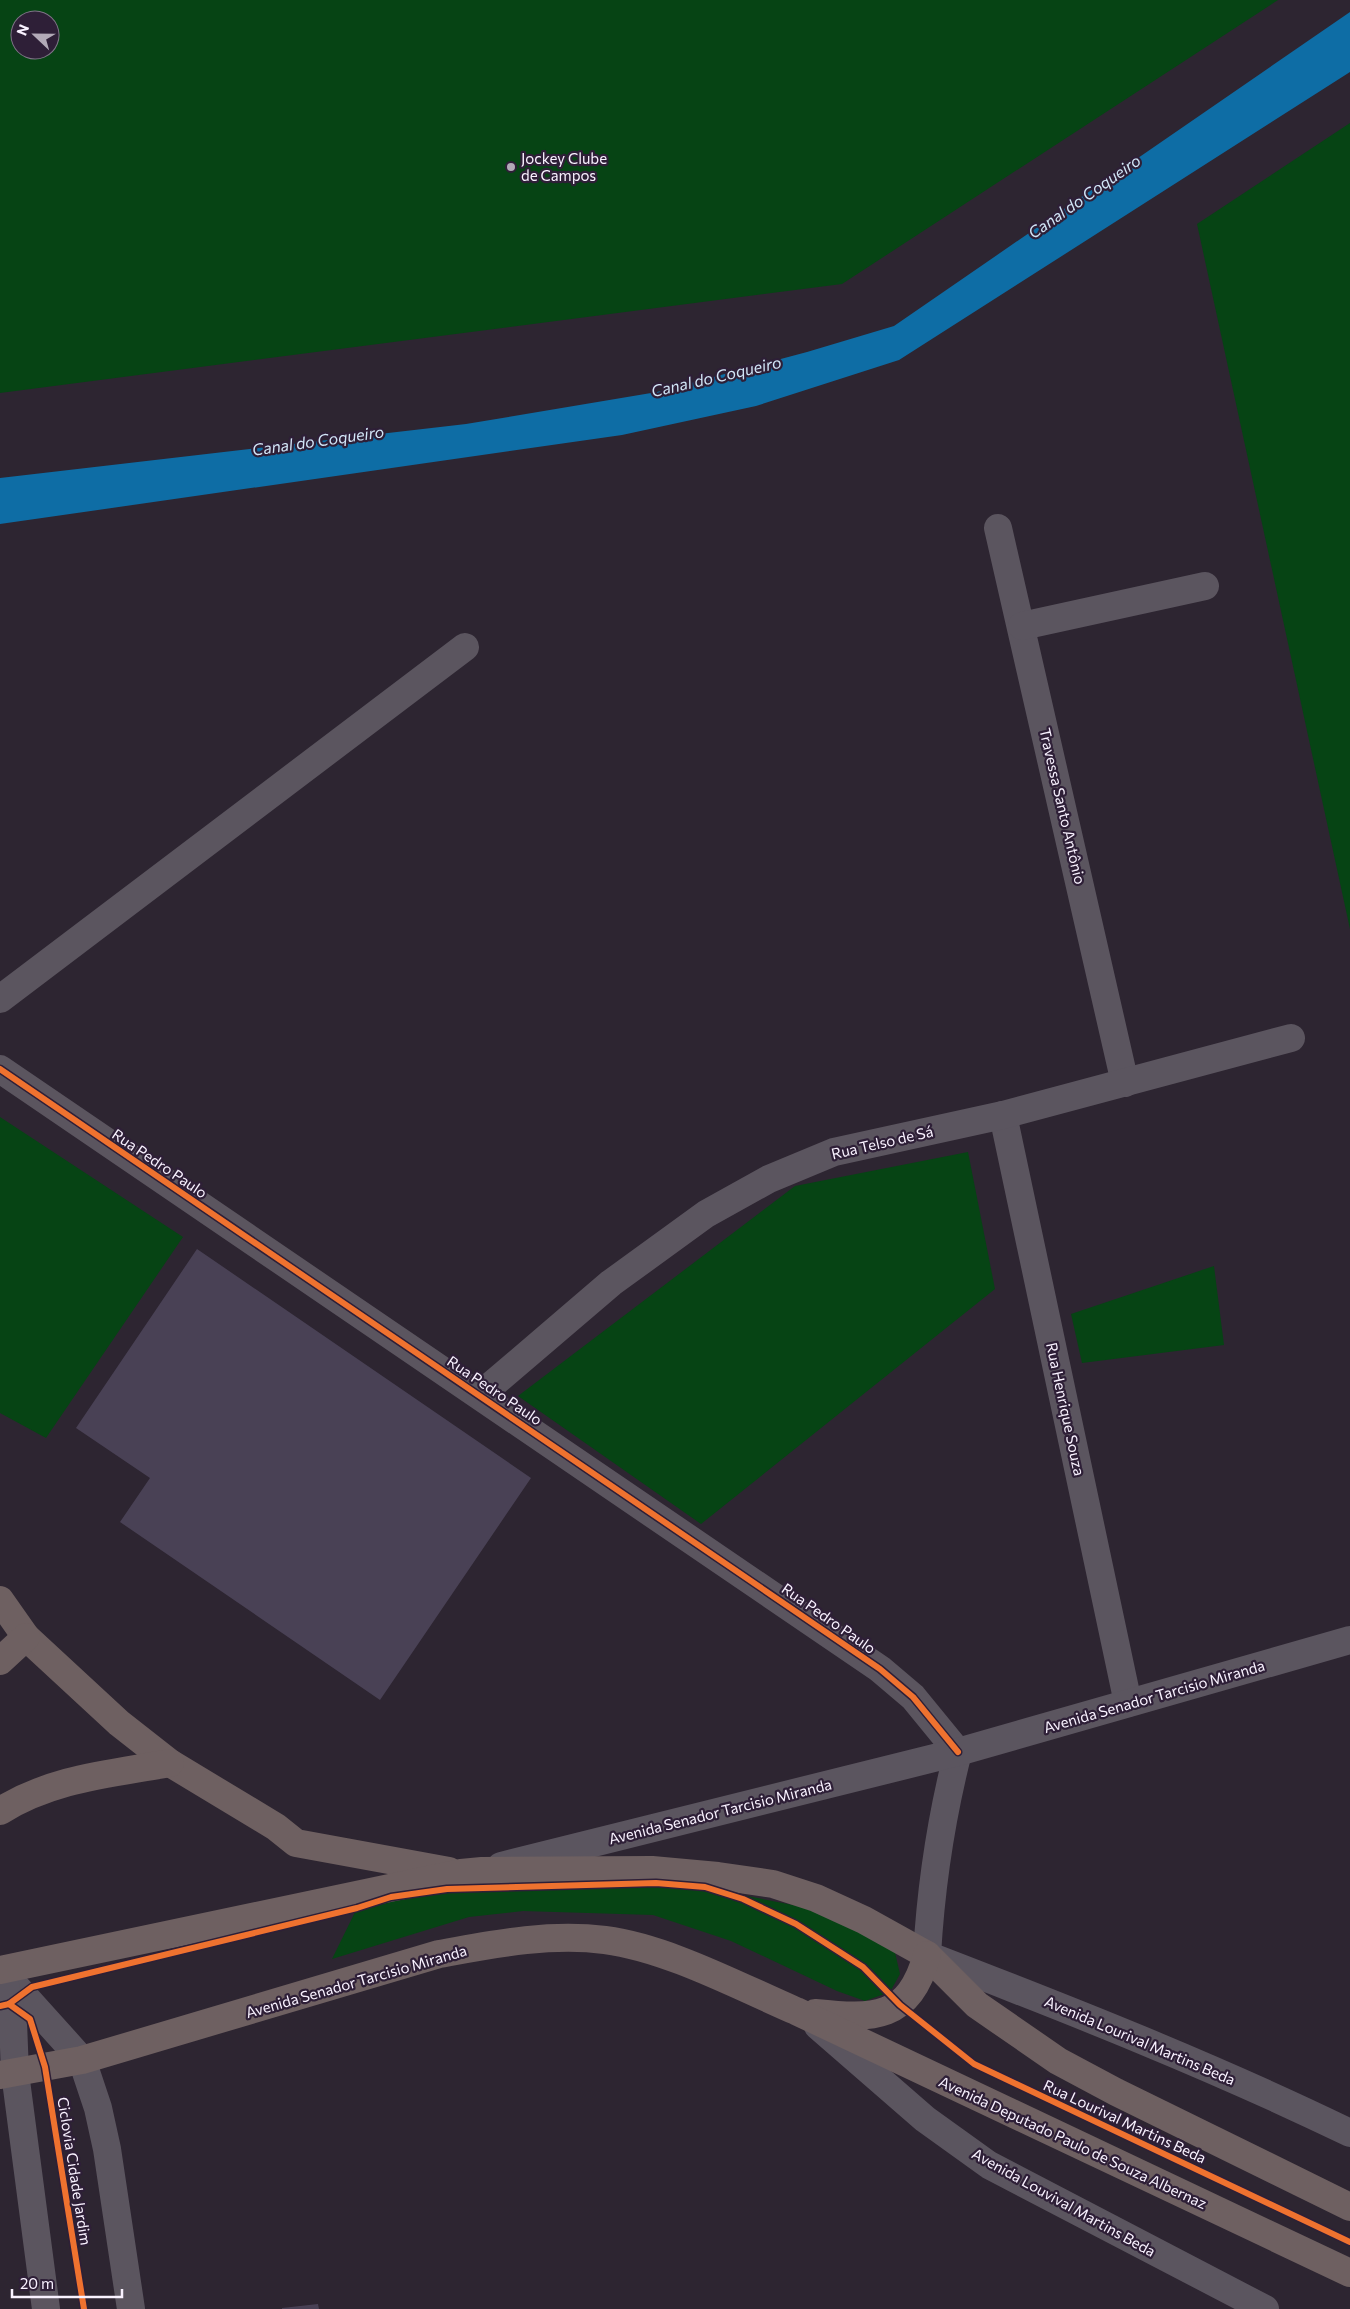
<svg xmlns="http://www.w3.org/2000/svg" width="1350" height="2309" viewBox="0 0 1350 2309" font-family="Commissioner,sans-serif">
<style>
.green{fill:#064414;fill-rule:evenodd}
.water{fill:#0e6da5}
.building{fill:#494155}
.lines{fill:none;stroke-linecap:round;stroke-linejoin:round}
.minor{stroke:#5b555f;stroke-width:28}
.tertiary{stroke:#5b555f;stroke-width:28}
.secondary{stroke:#5b555f;stroke-width:28}
.primary{stroke:#6e6061;stroke-width:28}
.cycleway-casing{stroke:#2e1f37;stroke-width:9}
.cycleway{stroke:#ef722f;stroke-width:6}
.poi-dot{fill:#b2aab7;stroke:#2e1f37;stroke-width:2}
.labels{text-anchor:middle;dominant-baseline:central;stroke-width:4.5;stroke-linejoin:round;paint-order:stroke}
.poi-label{font-size:15px;fill:#f9f2ff;stroke:#2e1f37;text-anchor:start}
.street-label{font-size:15px;fill:#f9f2ff;stroke:#2e1f37}
.water-label{font-size:16px;font-style:italic;fill:#d2e6f7;stroke:#2e1f37}
</style>
<rect width="100%" height="100%" fill="#2d2531"/>
<!-- green -->
<g class="green">
<path d="M0,0H1278L842,284L0,393ZM20,20H50V50H20Z"/>
<polygon points="1350,123 1350,929 1197,224"/>
<polygon points="0,1117 183,1237 46,1438 0,1413"/>
<polygon points="968,1152 995,1289 701,1524 518,1396 795,1186"/>
<polygon points="1214,1266 1224,1345 1082,1363 1071,1314"/>
<polygon points="681,1883 803,1907 894,1948 900,1974 890,1992 865,2001 837,1991 731,1941 653,1915 523,1911 469,1917 332,1959 357,1908 417,1890"/>
</g>
<!-- water -->
<polygon class="water" points="1350,12 1350,72 899,360 756,406 622,435 0,524 0,478 466,424 657,392 807,352 894,326"/>
<!-- building -->
<g class="building">
<polygon points="197,1249 531,1478 380,1700 120,1522 150,1478 76,1428"/>
<polygon points="318,2304 319,2309 282,2309 282,2308"/>
</g>
<g class="lines">
<!-- minor -->
<g class="minor">
<polyline points="998,528 1125,1083"/>
<polyline points="1022,626 1205,586"/>
<polyline points="0,999 465,647"/>
<polyline points="0,1069 880,1669 913,1697 958,1752"/>
<polyline points="1003,1115 1128,1703"/>
<polyline points="480,1395 611,1283 706,1214 769,1179 834,1152 1003,1115 1291,1038"/>
</g>
<!-- tertiary -->
<g class="tertiary">
<polyline points="1,1970 82,2060 98,2108 107,2149 131,2309"/>
<polyline points="2,1971 13,2022 15,2073 46,2309"/>
</g>
<!-- secondary -->
<g class="secondary">
<path d="M958,1752C941,1819 931,1885 927,1955C1070,2010 1212,2066 1350,2133"/>
<polyline points="501,1866 958,1752 1350,1640"/>
<polyline points="818,2026 925,2119 989,2165 1265,2309"/>
</g>
<!-- primary -->
<g class="primary">
<polyline points="0,1600 26,1637 119,1723 170,1763 276,1827 296,1843 449,1871"/>
<polyline points="0,1661 26,1637"/>
<path d="M0,1811C53,1778 110,1774 170,1763"/>
<polyline points="0,1970 461,1873 482,1871 652,1870 718,1876 773,1884 816,1898 864,1920 927,1955 977,2005 1058,2061 1116,2092 1350,2207"/>
<path d="M815,2013C874,2019 909,2020 927,1955"/>
<path d="M0,2075L82,2060L439,1954C494,1944 549,1933 605,1940C667,1948 738,1986 796,2011L1350,2273"/>
</g>
<defs>
<g id="cycleway">
<polyline points="0,1069 880,1669 913,1697 958,1752"/>
<polyline points="9,2004 30,2019 45,2067 84,2309"/>
<polyline points="0,2006 9,2004 32,1987 357,1908 391,1897 447,1889 656,1883 705,1887 743,1899 796,1924 863,1967 900,2005 974,2064 1350,2242"/>
</g>
</defs>
<!-- cycleway casing -->
<use href="#cycleway" class="cycleway-casing"/>
<!-- cycleway -->
<use href="#cycleway" class="cycleway"/>
</g>
<!-- markers -->
<circle class="poi-dot" cx="511" cy="167" r="5"/>
<g class="labels">
<!-- poi labels -->
<g class="poi-label">
<text x="521" y="158">Jockey Clube<tspan x="521" dy="17">de Campos</tspan></text>
</g>
<!-- street labels -->
<g class="street-label">
<text transform="translate(1063 806) rotate(77)">Travessa Santo Antônio</text>
<text transform="translate(882 1142) rotate(-13)">Rua Telso de Sá</text>
<text transform="translate(160 1163) rotate(34)">Rua Pedro Paulo</text>
<text transform="translate(495 1390) rotate(34)">Rua Pedro Paulo</text>
<text transform="translate(1066 1409) rotate(78)">Rua Henrique Souza</text>
<text transform="translate(829 1618) rotate(35)">Rua Pedro Paulo</text>
<text transform="translate(1154 1696) rotate(-16)">Avenida Senador Tarcisio Miranda</text>
<text transform="translate(720 1811) rotate(-14)">Avenida Senador Tarcisio Miranda</text>
<text transform="translate(356 1981) rotate(-16)">Avenida Senador Tarcisio Miranda</text>
<text transform="translate(1140 2040) rotate(23)">Avenida Lourival Martins Beda</text>
<text transform="translate(1125 2121) rotate(25)">Rua Lourival Martins Beda</text>
<text transform="translate(1073 2142) rotate(25)">Avenida Deputado Paulo de Souza Albernaz</text>
<text transform="translate(75 2171) rotate(81)">Ciclovia Cidade Jardim</text>
<text transform="translate(1064 2202) rotate(29)">Avenida Louvival Martins Beda</text>
</g>
<!-- water labels -->
<g class="water-label">
<text transform="translate(1084 196) rotate(-35)">Canal do Coqueiro</text>
<text transform="translate(716 376) rotate(-13)">Canal do Coqueiro</text>
<text transform="translate(318 440) rotate(-8)">Canal do Coqueiro</text>
</g>
</g>
<!-- north arrow -->
<g transform="translate(35 35) rotate(292)"><circle r="24" fill="#2e1f37" stroke="#7f7387"/>
<path d="M0-4L9 19L0 12L-9 19Z" fill="#b2aab7"/>
<text y="-8" font-size="14" font-weight="bold" text-anchor="middle" fill="#f9f2ff">N</text>
</g>
<!-- scale -->
<path d="M12 2289v8h110v-8" fill="none" stroke="#f9f2ff" stroke-width="2.5"/>
<text x="20" y="2289" font-size="15" fill="#f9f2ff" stroke="#2e1f37" stroke-width="4" paint-order="stroke">20 m</text>
</svg>
